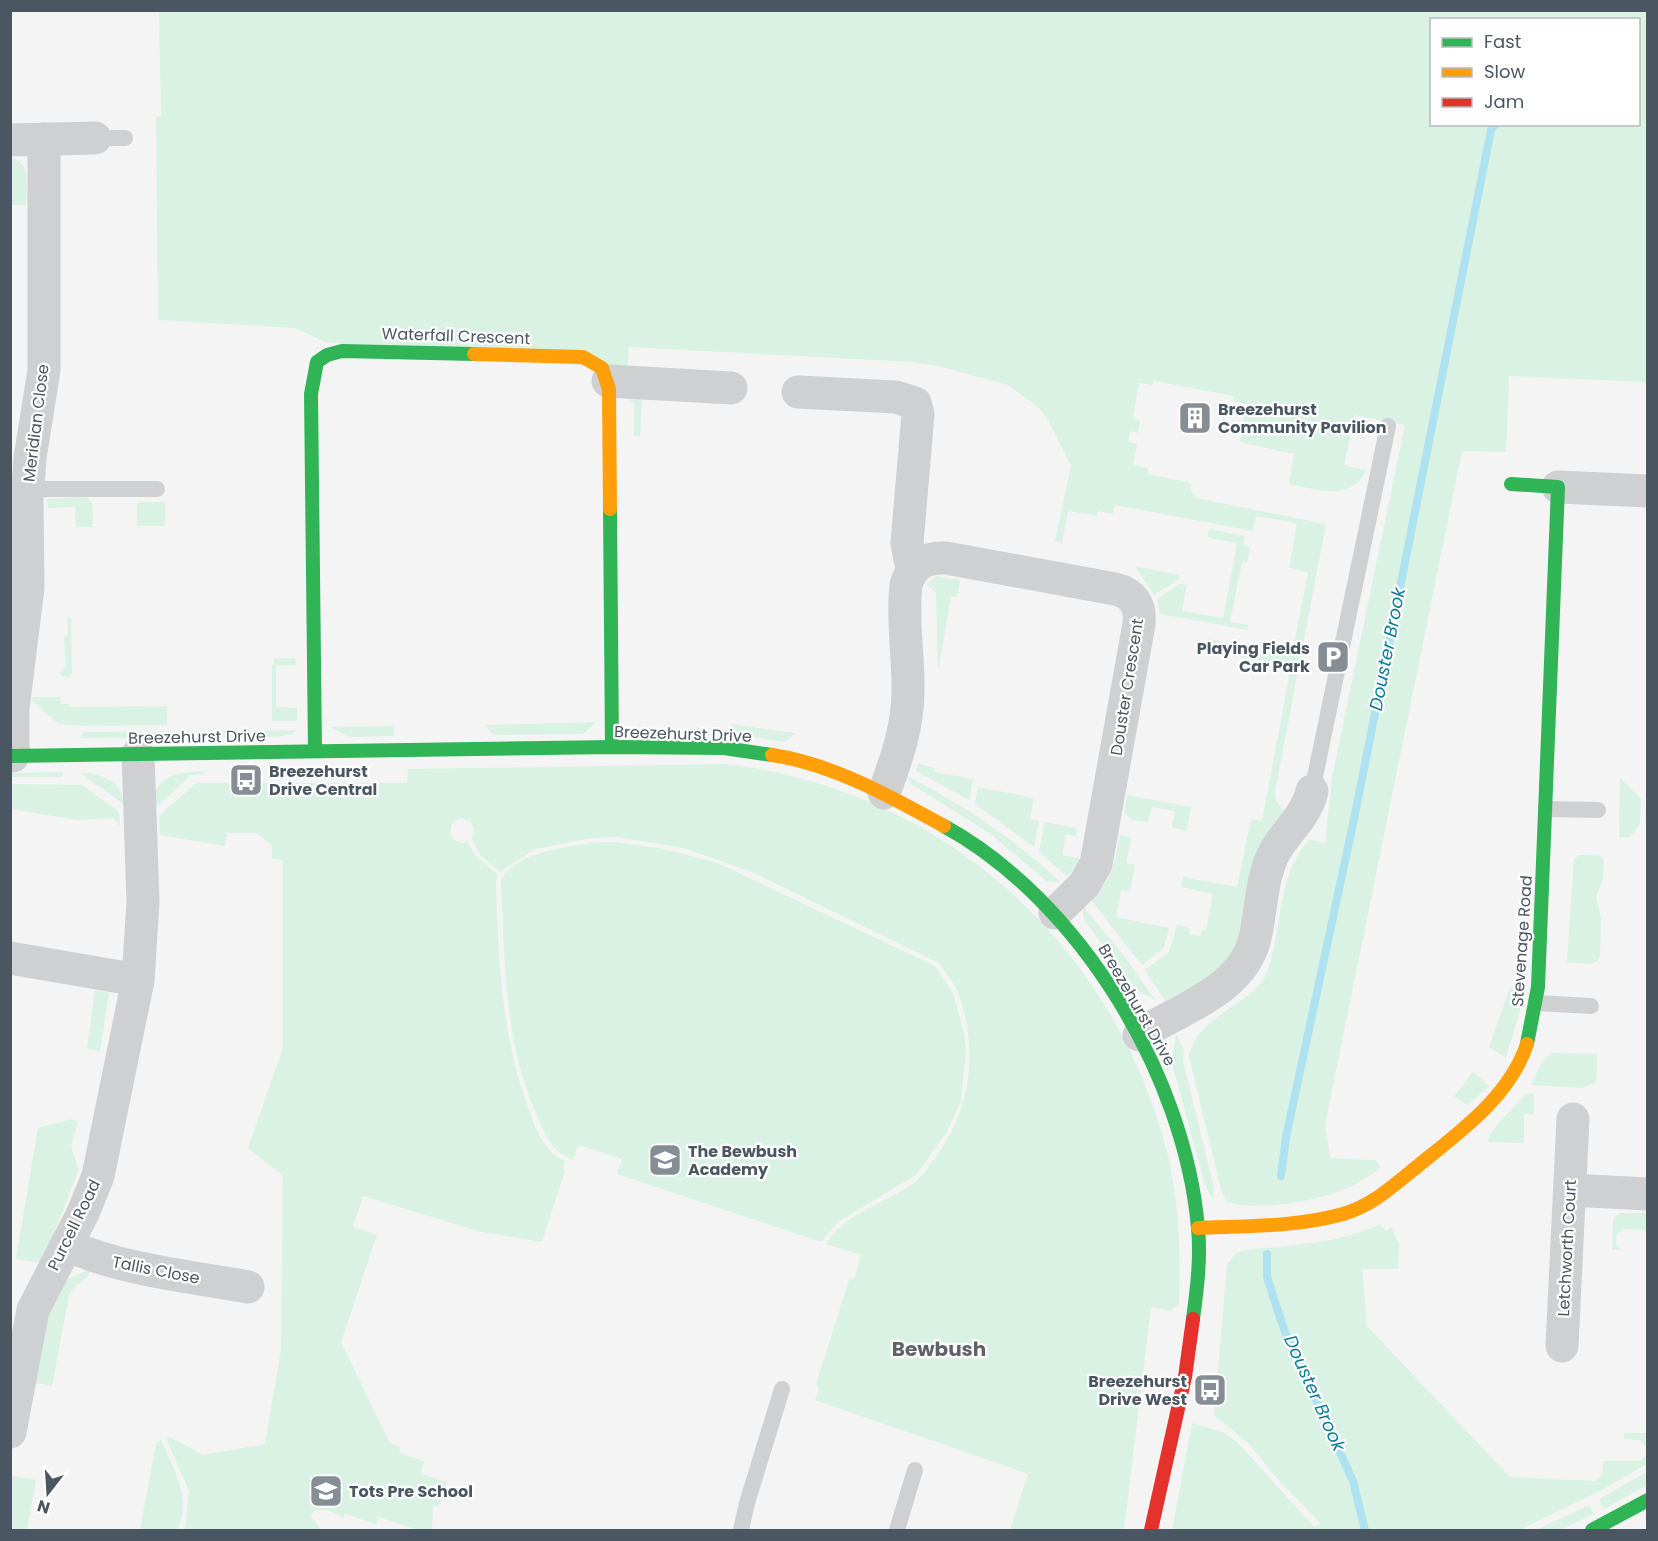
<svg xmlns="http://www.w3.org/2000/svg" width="1658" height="1541" viewBox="0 0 1658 1541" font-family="Poppins,sans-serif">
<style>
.green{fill:#d9f2e3;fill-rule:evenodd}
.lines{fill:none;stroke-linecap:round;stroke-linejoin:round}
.stream{stroke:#aee2f0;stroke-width:8}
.lane{stroke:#ced0d2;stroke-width:16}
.street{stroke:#ced0d2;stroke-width:33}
.fast{stroke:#30b455;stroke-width:14}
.slow{stroke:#ff9f0a;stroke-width:14}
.jam{stroke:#e5322d;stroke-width:14}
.labels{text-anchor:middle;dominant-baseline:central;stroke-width:4.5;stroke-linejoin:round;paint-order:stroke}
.street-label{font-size:16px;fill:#4a5661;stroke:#fff}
.poi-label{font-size:16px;font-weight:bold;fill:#4a5661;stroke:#fff;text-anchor:start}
.water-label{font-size:18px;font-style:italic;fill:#0c7c9b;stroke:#fff}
.quarter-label{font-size:20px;font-weight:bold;fill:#5f6368;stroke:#fff}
</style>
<rect width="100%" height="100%" fill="#f4f4f4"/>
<!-- green -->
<g class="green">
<path d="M159,11H1647V382L1509,376L1506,452L1462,451L1325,1125L1330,1158L1376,1160L1381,1168C1369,1176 1358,1184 1345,1189C1317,1201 1256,1212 1227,1202L1222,1193L1189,1057C1193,1022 1244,1005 1262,982C1269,972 1271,958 1274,947C1283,906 1281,871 1310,839L1325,844L1332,778L1405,425L1355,415L1344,465L1366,470C1353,502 1314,489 1289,484L1294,454L1240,442L1246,404L1233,401L1234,396L1154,381L1152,385L1139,383L1133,418L1140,420L1138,433L1130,431L1128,442L1137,444L1133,465L1148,468V474L1191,483V490L1196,498L1326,524L1275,792L1276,800L1288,816L1237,950L1206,980L1165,1001L1145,970L1169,952L1177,925L1190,928L1189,934L1201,936L1202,930H1206L1213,894L1181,887L1183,877L1237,887L1251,819L1262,821L1291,667L1207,650L1209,639L1292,655L1308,572L1289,568L1297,523L1256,516L1253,531L1115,505L1113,514L1098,511L1097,516L1068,511L1062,543L1055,541L1071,466L1047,418L1036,405L1008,385L938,366L911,362L629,347L627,370L325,342L295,328L158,320L156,117L161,116ZM1432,20H1638V124H1432Z"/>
<path d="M11,158C32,162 26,189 26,205H11Z"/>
<polygon points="626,396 642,398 640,436 634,436 634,404"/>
<polygon points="87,497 92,503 93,527 76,527 75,507 48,508 47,499"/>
<rect x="137" y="502" width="28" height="24"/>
<polygon points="1209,529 1245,536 1243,545 1250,547 1247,563 1242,562 1230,622 1248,625 1248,630 1160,614 1157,599 1180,584 1187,585 1182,611 1223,618 1237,543 1207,537"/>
<polygon points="1135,566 1179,575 1179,579 1154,595"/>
<polygon points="936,576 960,580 957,597 951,596 938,672 936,593 927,584"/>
<polygon points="71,617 72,673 69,677 62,676 60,673 66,666 64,637 68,633 67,618"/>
<polygon points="274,658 295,658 296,665 276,666 276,707 297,708 297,721 272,721 272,665 274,664"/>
<polygon points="32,697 60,697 61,704 69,704 69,707 167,706 167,725 83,726 59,724 33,702"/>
<polygon points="597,722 583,734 494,735 485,725"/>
<polygon points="730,724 795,733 785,742 738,735"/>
<polygon points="394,726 394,736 350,737 330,727"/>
<polygon points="296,730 291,734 278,737 80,738 84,732"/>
<path d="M726,764C936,789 1104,934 1163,1137C1179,1191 1181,1248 1179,1303L1171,1311L1151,1307L1124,1530H1010L1028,1474L815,1400L819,1390L816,1384L849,1280L855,1277L861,1255L826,1244C844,1213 887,1203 915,1182C923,1176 929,1166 935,1158C972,1109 979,1047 957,990C953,980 944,972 939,963L754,873L684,848L615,837L586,839L535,849L500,872L480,855L472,839L474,829L470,821L461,818L452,823L450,833L454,840L463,843L467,841L475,855L498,875L496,881C498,957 501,1029 526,1102C534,1124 542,1151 565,1161L563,1169L565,1170L542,1242L481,1232L363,1196L353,1227L377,1235L341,1342L390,1443L400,1447L399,1453L424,1461L421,1474L447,1482L439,1506H433L432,1530H418L378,1517L376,1524L345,1514L343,1518C334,1512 326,1508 314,1511L311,1516L321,1530H185L189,1491L166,1438L170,1437L203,1455L265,1444L281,1350L283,1176L248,1148L283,1048V860L272,859V846L257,833H227L225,846L160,835L159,816L162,813L196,783H407L408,769Z"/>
<polygon points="918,764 935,768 934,772 973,779 969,800 916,771"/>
<path d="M204,771V774L191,775L159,805L151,806C157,773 176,773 204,771Z"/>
<polygon points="63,772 62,777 11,777 11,773"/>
<path d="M80,773C102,772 121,782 125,805Z"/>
<path d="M907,776C964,805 1015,839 1061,883L1046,881L992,835L916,787L910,783Z"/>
<polygon points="1620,777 1641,799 1640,824 1630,837 1619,837"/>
<polygon points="11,784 82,785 119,812 120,826 114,818 77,820 11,809"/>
<polygon points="978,787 1034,798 1030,819 1039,821 1034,847 975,804"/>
<polygon points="1127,795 1191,807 1187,831 1172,827 1175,811 1152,807 1148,822 1131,820 1124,812"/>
<polygon points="1045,822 1077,828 1076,836 1066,834 1062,855 1082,859 1067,876 1039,852"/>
<path d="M1120,835L1131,837L1126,863L1135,865L1130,892L1121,891L1116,917L1169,928L1164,948L1142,965L1091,900C1113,878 1114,865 1120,835Z"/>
<path d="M596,842H616L664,849L718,863L935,966L953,993L964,1033L966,1048L961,1102L946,1133L916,1175L838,1222L821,1242L617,1174L622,1159L578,1145L573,1160C550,1151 544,1133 535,1111C503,1035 505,961 501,880C515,852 568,847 596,842Z"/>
<polygon points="1579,855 1599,855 1604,859 1603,880 1596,896 1601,918 1600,956 1598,961 1591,964 1567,962 1574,860"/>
<polygon points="1082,905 1125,957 1155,1000 1136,990 1084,920"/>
<polygon points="1510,988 1525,993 1506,1058 1489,1047"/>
<polygon points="95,990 109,993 100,1051 87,1049"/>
<polygon points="1176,1034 1184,1050 1183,1061 1214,1188 1213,1200 1205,1185 1172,1063"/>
<polygon points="1551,1053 1597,1054 1596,1082 1583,1088 1531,1085 1543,1060"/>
<polygon points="1473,1072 1489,1086 1468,1105 1454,1096"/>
<path d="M1525,1094H1534V1114H1524V1143L1487,1142C1493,1124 1514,1110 1525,1094Z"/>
<polygon points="72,1119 78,1122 71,1146 78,1169 76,1177 42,1263 16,1259 38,1128"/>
<polygon points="1620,1213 1647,1213 1647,1230 1624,1229 1617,1234 1616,1243 1621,1250 1612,1250 1613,1219"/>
<path d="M1380,1224L1386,1231L1391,1227L1399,1244L1398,1269H1362L1367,1326L1510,1477L1597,1481L1603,1472V1461H1640L1646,1455V1447L1640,1440L1624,1439V1433H1647V1464L1600,1491L1519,1530H1172L1192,1423L1223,1432L1238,1443L1314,1527L1321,1524L1273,1474L1250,1445L1214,1415L1227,1265L1236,1253L1245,1250C1291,1245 1338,1244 1380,1224Z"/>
<path d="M91,1269C89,1281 74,1283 69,1295L52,1386L30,1382L42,1326L66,1280Z"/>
<path d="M161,1440C173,1468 193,1500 177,1530H140L156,1443Z"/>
<polygon points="1647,1472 1647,1485 1604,1509 1599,1499"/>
<polygon points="10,1475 36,1480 27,1530 11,1530"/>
<polygon points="1589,1505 1594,1514 1560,1530 1536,1530"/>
</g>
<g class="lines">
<!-- stream -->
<g class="stream">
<polyline points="1281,1176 1286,1137 1353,824 1491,130 1496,124"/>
<polyline points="1267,1254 1267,1277 1273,1296 1285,1332 1353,1481 1365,1530"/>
</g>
<!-- lane -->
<g class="lane">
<polyline points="95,138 125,138"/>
<polyline points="28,489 157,489"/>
<polyline points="1312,791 1388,426"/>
<polyline points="1547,809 1598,810"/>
<polyline points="1536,1003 1591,1006"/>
<polyline points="741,1530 747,1503 782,1389"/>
<polyline points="897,1530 915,1470"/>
</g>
<!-- street -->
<g class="street">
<polyline points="10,140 95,138"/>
<polyline points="608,381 731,388"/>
<polyline points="798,392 896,397 915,403 918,414 907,543 910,560 915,567"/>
<polyline points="1558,487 1648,491"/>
<polyline points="13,756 13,709 28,587 27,501 30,458 44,370 44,139"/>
<path d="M884,793C897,758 909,724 908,686C908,653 902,618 906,585C912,564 926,557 946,558L1115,589C1133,593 1141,605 1139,624L1096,864L1084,885L1055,913"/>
<polyline points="10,958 138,980"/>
<path d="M1139,1035C1180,1009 1243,990 1255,938C1261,912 1261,883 1272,857C1283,833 1306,818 1312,791"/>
<polyline points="1570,1190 1648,1194"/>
<path d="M66,1245C123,1270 187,1276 248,1287"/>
<polyline points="1562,1346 1573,1119"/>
<polyline points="10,1432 33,1310 83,1213 98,1176 138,980 143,902 138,754"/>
</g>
<!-- fast -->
<g class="fast">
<polyline points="1511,484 1558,487 1538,987 1527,1044"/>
<polyline points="610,509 612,747"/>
<polyline points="315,751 311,394 317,362 327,355 342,351 474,354"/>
<polyline points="10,756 612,747 724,748 772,755"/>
<path d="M944,826C1079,900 1185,1075 1198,1228C1201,1258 1197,1289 1193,1319"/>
<polyline points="1592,1530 1648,1500"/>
</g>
<!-- slow -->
<g class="slow">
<polyline points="474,354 583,357 602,368 609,389 610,509"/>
<path d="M772,755C833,764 891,797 944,826"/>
<path d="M1198,1228C1246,1226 1297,1227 1343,1214C1374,1205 1395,1184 1419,1165C1461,1131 1510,1096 1527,1044"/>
</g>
<!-- jam -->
<polyline class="jam" points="1151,1530 1185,1377 1193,1319"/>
</g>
<!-- icons -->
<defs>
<symbol id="building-square" viewBox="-11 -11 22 22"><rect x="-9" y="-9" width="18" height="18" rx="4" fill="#868d94" stroke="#fff"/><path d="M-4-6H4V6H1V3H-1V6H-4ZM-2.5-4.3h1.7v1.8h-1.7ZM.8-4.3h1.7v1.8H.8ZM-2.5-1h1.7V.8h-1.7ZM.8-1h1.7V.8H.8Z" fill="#fff"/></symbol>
<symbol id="parking-square" viewBox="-11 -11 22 22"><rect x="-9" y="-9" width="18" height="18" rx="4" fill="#868d94" stroke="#fff"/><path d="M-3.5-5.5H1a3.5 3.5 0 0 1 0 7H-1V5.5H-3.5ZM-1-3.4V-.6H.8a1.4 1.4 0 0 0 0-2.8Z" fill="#fff"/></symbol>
<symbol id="bus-square" viewBox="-11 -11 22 22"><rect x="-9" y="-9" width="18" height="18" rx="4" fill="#868d94" stroke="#fff"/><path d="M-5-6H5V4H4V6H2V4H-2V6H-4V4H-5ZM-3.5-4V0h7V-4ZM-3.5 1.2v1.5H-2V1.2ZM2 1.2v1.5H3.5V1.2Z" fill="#fff"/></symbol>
<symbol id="school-square" viewBox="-11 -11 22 22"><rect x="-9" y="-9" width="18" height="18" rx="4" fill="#868d94" stroke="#fff"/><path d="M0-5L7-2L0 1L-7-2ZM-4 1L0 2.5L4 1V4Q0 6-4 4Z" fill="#fff"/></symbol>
</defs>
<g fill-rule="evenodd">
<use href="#building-square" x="1176" y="399" width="38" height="38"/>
<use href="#parking-square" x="1314" y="638" width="38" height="38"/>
<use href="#bus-square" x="227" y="761" width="38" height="38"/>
<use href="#school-square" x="646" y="1141" width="38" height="38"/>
<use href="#bus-square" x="1191" y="1371" width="38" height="38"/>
<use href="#school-square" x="307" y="1472" width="38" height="38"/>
</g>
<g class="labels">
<!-- street labels -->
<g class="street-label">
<text transform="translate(456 336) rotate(2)">Waterfall Crescent</text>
<text transform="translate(36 423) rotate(-83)">Meridian Close</text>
<text transform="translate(1127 687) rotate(-81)">Douster Crescent</text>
<text transform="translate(683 734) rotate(2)">Breezehurst Drive</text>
<text transform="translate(197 737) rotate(-1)">Breezehurst Drive</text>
<text transform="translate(1522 941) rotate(-86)">Stevenage Road</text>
<text transform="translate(1137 1005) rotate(60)">Breezehurst Drive</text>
<text transform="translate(74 1225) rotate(-64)">Purcell Road</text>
<text transform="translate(1567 1248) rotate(-87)">Letchworth Court</text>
<text transform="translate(156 1270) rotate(11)">Tallis Close</text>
</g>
<!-- poi labels -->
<g class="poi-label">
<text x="1218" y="409">Breezehurst<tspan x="1218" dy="18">Community Pavilion</tspan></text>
<text x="1310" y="648" text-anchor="end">Playing Fields<tspan x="1310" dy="18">Car Park</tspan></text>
<text x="269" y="771">Breezehurst<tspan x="269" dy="18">Drive Central</tspan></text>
<text x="688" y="1151">The Bewbush<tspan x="688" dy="18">Academy</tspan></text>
<text x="1187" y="1381" text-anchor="end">Breezehurst<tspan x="1187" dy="18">Drive West</tspan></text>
<text x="349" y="1491">Tots Pre School</text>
</g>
<!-- water labels -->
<g class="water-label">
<text transform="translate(1387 649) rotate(-79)">Douster Brook</text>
<text transform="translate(1315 1393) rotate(66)">Douster Brook</text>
</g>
<!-- quarter labels -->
<g class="quarter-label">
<text x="939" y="1349">Bewbush</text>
</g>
</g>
<!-- border -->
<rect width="1658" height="1541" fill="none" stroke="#4a5661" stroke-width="24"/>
<!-- legend -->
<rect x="1430" y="18" width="210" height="108" fill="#ffffff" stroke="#b7bbc0" stroke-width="1.5"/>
<rect x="1442" y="38" width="30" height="9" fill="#30b455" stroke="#b7bbc0" stroke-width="1.5"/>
<text x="1484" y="48" font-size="18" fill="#4a5661">Fast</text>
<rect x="1442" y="68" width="30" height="9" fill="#ff9f0a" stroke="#b7bbc0" stroke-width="1.5"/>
<text x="1484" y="78" font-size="18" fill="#4a5661">Slow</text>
<rect x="1442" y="98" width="30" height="9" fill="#e5322d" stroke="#b7bbc0" stroke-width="1.5"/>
<text x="1484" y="108" font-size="18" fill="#4a5661">Jam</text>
<!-- north arrow -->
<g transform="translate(48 1493) rotate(197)" stroke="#ffffff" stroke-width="4.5" paint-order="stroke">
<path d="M0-4.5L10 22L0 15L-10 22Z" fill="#4a5661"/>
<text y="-9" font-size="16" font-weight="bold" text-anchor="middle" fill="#4a5661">N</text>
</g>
</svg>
